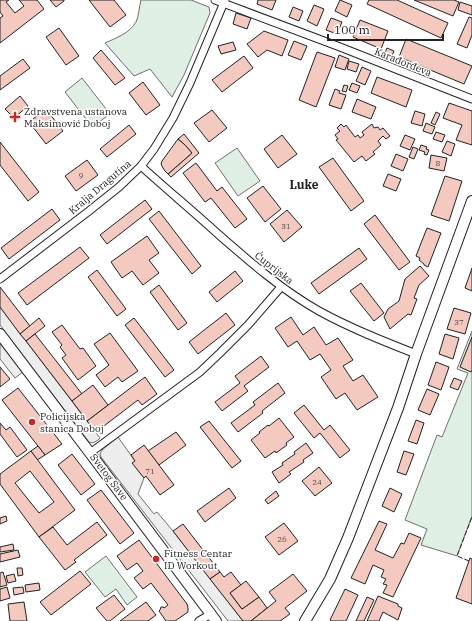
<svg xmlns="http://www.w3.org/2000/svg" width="472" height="621" viewBox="0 0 472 621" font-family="'IBM Plex Serif',serif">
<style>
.green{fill:#e0efe3;stroke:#6f6f6f}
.parking{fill:#ededed;stroke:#6f6f6f}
.building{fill:#f3c9c0;stroke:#222;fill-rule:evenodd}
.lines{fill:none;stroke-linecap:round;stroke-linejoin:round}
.street-casing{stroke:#222;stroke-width:9}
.secondary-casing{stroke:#222;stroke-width:12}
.street{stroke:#fff;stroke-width:7}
.secondary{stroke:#fff;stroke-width:10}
.fence{stroke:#222;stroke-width:1;stroke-dasharray:5 2;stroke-linecap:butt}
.poi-dot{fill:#c62828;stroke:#fff;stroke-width:1.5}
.labels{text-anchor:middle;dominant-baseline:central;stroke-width:3;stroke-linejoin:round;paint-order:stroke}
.number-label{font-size:8px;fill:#564c4a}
.street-label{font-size:10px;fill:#222;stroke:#fff}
.poi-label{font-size:10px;fill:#222;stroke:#fff;text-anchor:start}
.quarter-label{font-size:12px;font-weight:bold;fill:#222;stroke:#fff}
</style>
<rect width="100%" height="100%" fill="#fff"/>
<!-- green -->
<g class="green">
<path d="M141,0H191L209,7L210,13L184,75L172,97L150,69L134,76L105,43C116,38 130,33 136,22C139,16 139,7 141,0Z"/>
<polygon points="82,78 110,114 92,127 65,92"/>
<polygon points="237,148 260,181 238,196 215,163"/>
<polygon points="472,331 472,516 457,556 421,545 427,529 405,520 437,435 442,437 468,373 457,369"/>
<polygon points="106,556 137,597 127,605 116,589 105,597 85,572"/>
</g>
<!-- parking -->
<g class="parking">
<polygon points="0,307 100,438 98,440 93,443 89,442 0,325"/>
<polygon points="0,342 23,372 15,378 0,359"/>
<polygon points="118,437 135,461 133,463 144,478 138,494 154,514 157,512 173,531 243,621 228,621 101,457 100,454 102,450"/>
</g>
<!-- building -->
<g class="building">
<polygon points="0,0 9,0 6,2 15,13 24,6 19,0 37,0 44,9 0,43 0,18 3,16 0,12"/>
<polygon points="50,0 64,0 64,1 56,7"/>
<polygon points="89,0 114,0 126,15 110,27"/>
<polygon points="258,0 276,0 272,10 257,4"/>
<polygon points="340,0 352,5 347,17 335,11"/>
<polygon points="369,0 397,0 448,23 441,38 367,4"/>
<polygon points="414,0 454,0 459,2 453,16"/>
<polygon points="460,2 472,6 472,15 458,10"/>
<polygon points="314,5 324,9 317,26 307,21"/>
<polygon points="293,7 303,11 299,21 289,17"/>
<polygon points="236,13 251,18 247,29 233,24"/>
<polygon points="469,17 472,18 472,35 467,48 457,44"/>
<polygon points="331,18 342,22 337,34 326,30"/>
<polygon points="360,20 388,31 381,49 353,37"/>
<polygon points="59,28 79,56 66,65 46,37"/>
<polygon points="264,31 288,40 282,56 267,50 258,57 247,44"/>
<polygon points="406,39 472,66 464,84 399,57"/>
<polygon points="294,41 307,46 301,60 288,55"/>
<polygon points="233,42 236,50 221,54 218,46"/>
<polygon points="387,48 394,51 390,60 383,57"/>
<polygon points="101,50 125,78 115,85 93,58"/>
<polygon points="317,52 335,58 316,107 299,100"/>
<polygon points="339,55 349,59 345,70 335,67"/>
<polygon points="244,56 253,68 222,92 212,80"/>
<polygon points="23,59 30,68 0,90 0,76"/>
<polygon points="349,61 359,64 356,72 347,69"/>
<polygon points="362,67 371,71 365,85 356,81"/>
<polygon points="377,77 412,90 406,107 371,93"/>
<polygon points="143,82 160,105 146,115 129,93"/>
<polygon points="352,83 360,86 357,93 349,90"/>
<polygon points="344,85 348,86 346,92 342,91"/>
<polygon points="335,89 340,91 339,93 346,95 341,109 329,105"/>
<polygon points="20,96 28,106 14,118 5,109"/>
<polygon points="357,99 376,107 371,119 352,112"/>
<polygon points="449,103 472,111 472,145 456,140 462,125 443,118"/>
<polygon points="46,109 63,131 46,144 29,122"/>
<polygon points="212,110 227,128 209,142 194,123"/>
<polygon points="415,111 425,114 422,126 411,123"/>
<polygon points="436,112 440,114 435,125 431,123"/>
<polygon points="426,123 435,127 432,134 423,131"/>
<polygon points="341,124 344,127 346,125 355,137 358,135 360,138 364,135 362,132 372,124 374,128 378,127 380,130 383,128 390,136 386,139 383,136 378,141 381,145 373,152 375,154 366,161 362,156 354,162 336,140 338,139 335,135 340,131 337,128"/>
<polygon points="129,125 136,134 107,157 100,149"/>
<polygon points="436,132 445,135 442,142 433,139"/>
<polygon points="184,134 199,153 171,177 168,174 192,153 185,145 178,139"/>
<polygon points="282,135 297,154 278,168 264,149"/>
<polygon points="405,135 415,139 410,150 400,146"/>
<polygon points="178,139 185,145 192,153 168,174 165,171 163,168 161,164 162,161"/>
<polygon points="447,141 455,144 451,156 442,152"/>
<polygon points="0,142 39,192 28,201 0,165"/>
<polygon points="421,145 427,147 426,149 429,150 427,155 424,154 425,152 419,150"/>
<polygon points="413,147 418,149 414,159 409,157"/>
<polygon points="396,154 408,159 403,171 391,166"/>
<polygon points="431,155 447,158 444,171 429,168"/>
<polygon points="333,158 364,201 351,211 319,167"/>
<polygon points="87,160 98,175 76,191 65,176"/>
<polygon points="196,163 217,191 222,187 247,219 235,228 211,198 205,202 183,173"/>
<polygon points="388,174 401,179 396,191 383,186"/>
<polygon points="445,176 462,181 449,221 431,215"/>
<polygon points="263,186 281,209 265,222 247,198"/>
<polygon points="145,200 152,209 107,244 100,235"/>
<polygon points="52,209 60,220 9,259 1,248"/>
<polygon points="287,210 302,227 284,242 270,224"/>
<polygon points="159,211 201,266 192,274 149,219"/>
<polygon points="375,215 410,262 399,270 364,224"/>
<polygon points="427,228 441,233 428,267 424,265 424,264 419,260 420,258 416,256"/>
<polygon points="147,236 159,253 149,260 159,273 143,285 132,271 122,278 111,262"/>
<polygon points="80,247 89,258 27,305 18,293"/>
<polygon points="359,248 367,259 319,294 311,283"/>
<polygon points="420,266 429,276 419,285 414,298 417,299 411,315 408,314 390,329 384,317 388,309 399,301 405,279"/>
<polygon points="472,268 472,291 465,288"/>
<polygon points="97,270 126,309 117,316 88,277"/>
<polygon points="235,271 243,281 217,302 209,292"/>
<polygon points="361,283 384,313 374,321 350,291"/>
<polygon points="159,285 187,323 178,330 150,292"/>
<polygon points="0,287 30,326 20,334 0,307"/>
<polygon points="454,308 471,313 465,334 447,329"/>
<polygon points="226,313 235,325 198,354 189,342"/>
<polygon points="291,317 303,335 314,327 326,345 338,338 353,360 343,366 353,381 363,375 378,397 357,410 345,393 336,399 321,377 331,370 320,354 310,360 297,341 288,347 275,328"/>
<polygon points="39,318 45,326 26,341 20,334"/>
<polygon points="134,318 174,370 165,377 125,325"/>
<polygon points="62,325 80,349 83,348 96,366 78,380 62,358 66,355 60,347 62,345 52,332"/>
<polygon points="110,333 138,371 122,382 118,377 105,387 96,375 109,365 94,344"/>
<polygon points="35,334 82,394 72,401 26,341"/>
<polygon points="445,334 459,338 453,359 439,354"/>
<polygon points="472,337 472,370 471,372 460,367"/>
<polygon points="261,356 269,367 244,386 248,391 222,411 215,402 240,383 235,376"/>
<polygon points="436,362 449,367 441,390 428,385"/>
<polygon points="0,367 10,379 0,387"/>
<polygon points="145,377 157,394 142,405 138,400 96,432 87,421"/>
<polygon points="454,378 462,381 458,390 450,387"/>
<polygon points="278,383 285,393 262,411 263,413 238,432 231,423 255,405 253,402"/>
<polygon points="93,385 108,405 87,421 72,401"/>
<polygon points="18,388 62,444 45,455 2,400"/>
<polygon points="427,389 439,394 430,415 418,410"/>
<polygon points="304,405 324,430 330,425 350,450 340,458 320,433 314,438 294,413"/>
<polygon points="279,418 294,437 286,443 287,445 276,453 275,451 265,458 251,440 260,433 259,432 268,425 269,426"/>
<polygon points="416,420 424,423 417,444 408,441"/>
<polygon points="209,421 241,461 232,468 200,427"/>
<polygon points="0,423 6,430 10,427 27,450 17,457 0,434"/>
<polygon points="176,432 186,445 159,465 148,451"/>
<polygon points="306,443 313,453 303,460 304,462 289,472 291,474 279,483 272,472 283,465 282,463 295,454 294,452"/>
<polygon points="144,445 174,485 160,495 146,476 144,478 132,463 135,461 131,455"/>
<polygon points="38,446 45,455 37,460 31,451"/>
<path d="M31,451L75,510L39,537L0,484V474ZM30,471L54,502L39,513L15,483Z"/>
<polygon points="404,451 414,454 406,475 397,472"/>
<polygon points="72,454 95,484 81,495 58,465"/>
<polygon points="319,467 332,483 315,496 302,481"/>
<polygon points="229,488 236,498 205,522 197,511"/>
<polygon points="390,488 402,494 394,512 382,506"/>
<polygon points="101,490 134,533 120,544 87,500"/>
<polygon points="276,491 279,496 268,504 265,500"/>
<polygon points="6,516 7,521 0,524 0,518"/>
<polygon points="379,521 387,524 375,550 393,558 401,543 404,544 409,533 421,538 393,597 383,593 387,585 383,584 386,579 381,577 384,570 373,565 365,584 351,578"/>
<polygon points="97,522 107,535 74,560 76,562 65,570 39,537 53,527 67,545"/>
<polygon points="284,523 298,541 279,555 265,537"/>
<polygon points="183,524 220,572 210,579 173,531"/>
<polygon points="139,540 187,604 188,608 188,612 175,621 166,621 159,611 160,610 161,607 163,607 164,608 168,605 151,583 143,589 134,578 143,571 137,563 127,570 117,556"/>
<polygon points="13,544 14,550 0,552 0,547"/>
<polygon points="18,550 20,557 0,562 0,554"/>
<polygon points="470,558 472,559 472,604 456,598"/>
<polygon points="17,568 22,568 23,575 18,576"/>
<polygon points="80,571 91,584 51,615 40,602"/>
<polygon points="3,572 7,585 0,587 0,573"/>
<polygon points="220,572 224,577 231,572 241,585 230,593 242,609 259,597 267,608 251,621 243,621 210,579"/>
<polygon points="14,574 16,581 8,583 6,576"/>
<polygon points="293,574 307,591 285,608 290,614 280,621 251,621 276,601 269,592"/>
<polygon points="246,581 259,597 242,609 230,593"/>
<polygon points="39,583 40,590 26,592 25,585"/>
<polygon points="7,587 10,598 0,601 0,589"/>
<polygon points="23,587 24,593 14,595 13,588"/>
<polygon points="345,589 358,595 346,621 332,621 330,620"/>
<polygon points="114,595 125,609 110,621 107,621 96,608"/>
<polygon points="378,596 398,604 398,606 402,608 398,620 383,612 379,621 367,621"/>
<polygon points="367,597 374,600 364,621 356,621"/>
<polygon points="24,602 27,621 10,621 8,604"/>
<polygon points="146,602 156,615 148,621 120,621"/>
</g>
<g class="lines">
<defs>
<g id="street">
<polyline points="215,0 340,47 472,99"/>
<path d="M141,166C166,189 193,211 218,234C250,262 282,290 319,311C350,328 383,341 416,354"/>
<polyline points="0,279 89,211 119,187 141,166 154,149 173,118 190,83 225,0"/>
<polyline points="90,453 200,372 220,353 248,325 281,287"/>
<polyline points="199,621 211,614"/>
</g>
<g id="secondary">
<polyline points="0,334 90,453 216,621"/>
<polyline points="305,621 330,579 348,538 398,408 416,354 472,201"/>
</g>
</defs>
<!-- street casing -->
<use href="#street" class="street-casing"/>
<!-- secondary casing -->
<use href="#secondary" class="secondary-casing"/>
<!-- street -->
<use href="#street" class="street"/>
<!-- secondary -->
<use href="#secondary" class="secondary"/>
<!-- fence -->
<polyline class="fence" points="469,561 457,556 472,517"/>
</g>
<!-- markers -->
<g class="poi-dot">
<path d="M13 111h4v4h4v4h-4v4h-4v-4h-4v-4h4z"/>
<circle cx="32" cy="422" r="4"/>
<circle cx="156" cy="559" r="4"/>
</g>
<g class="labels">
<!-- number labels -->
<g class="number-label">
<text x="438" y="163">8</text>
<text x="81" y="175">9</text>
<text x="286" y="226">31</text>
<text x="459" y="322">37</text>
<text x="150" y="471">71</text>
<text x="317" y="482">24</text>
<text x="282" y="539">26</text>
</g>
<!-- street labels -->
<g class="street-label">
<text transform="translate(403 62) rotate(22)">Karađorđeva</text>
<text transform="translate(100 187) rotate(-40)">Kralja Dragutina</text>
<text transform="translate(274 268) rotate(38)">Ćuprijska</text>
<text transform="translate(109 477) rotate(53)">Svetog Save</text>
</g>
<!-- poi labels -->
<g class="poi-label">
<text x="24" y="111">Zdravstvena ustanova<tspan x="24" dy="12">Maksimović Doboj</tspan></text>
<text x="40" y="416">Policijska<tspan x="40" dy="12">stanica Doboj</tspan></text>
<text x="164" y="553">Fitness Centar<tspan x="164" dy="12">ID Workout</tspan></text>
</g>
<!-- quarter labels -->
<g class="quarter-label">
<text x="304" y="184">Luke</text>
</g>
</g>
<!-- scale -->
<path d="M328 34v6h115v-6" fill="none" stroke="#222222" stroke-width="2"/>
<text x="334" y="34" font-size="12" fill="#222222" stroke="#ffffff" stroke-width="3" paint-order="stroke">100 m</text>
</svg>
